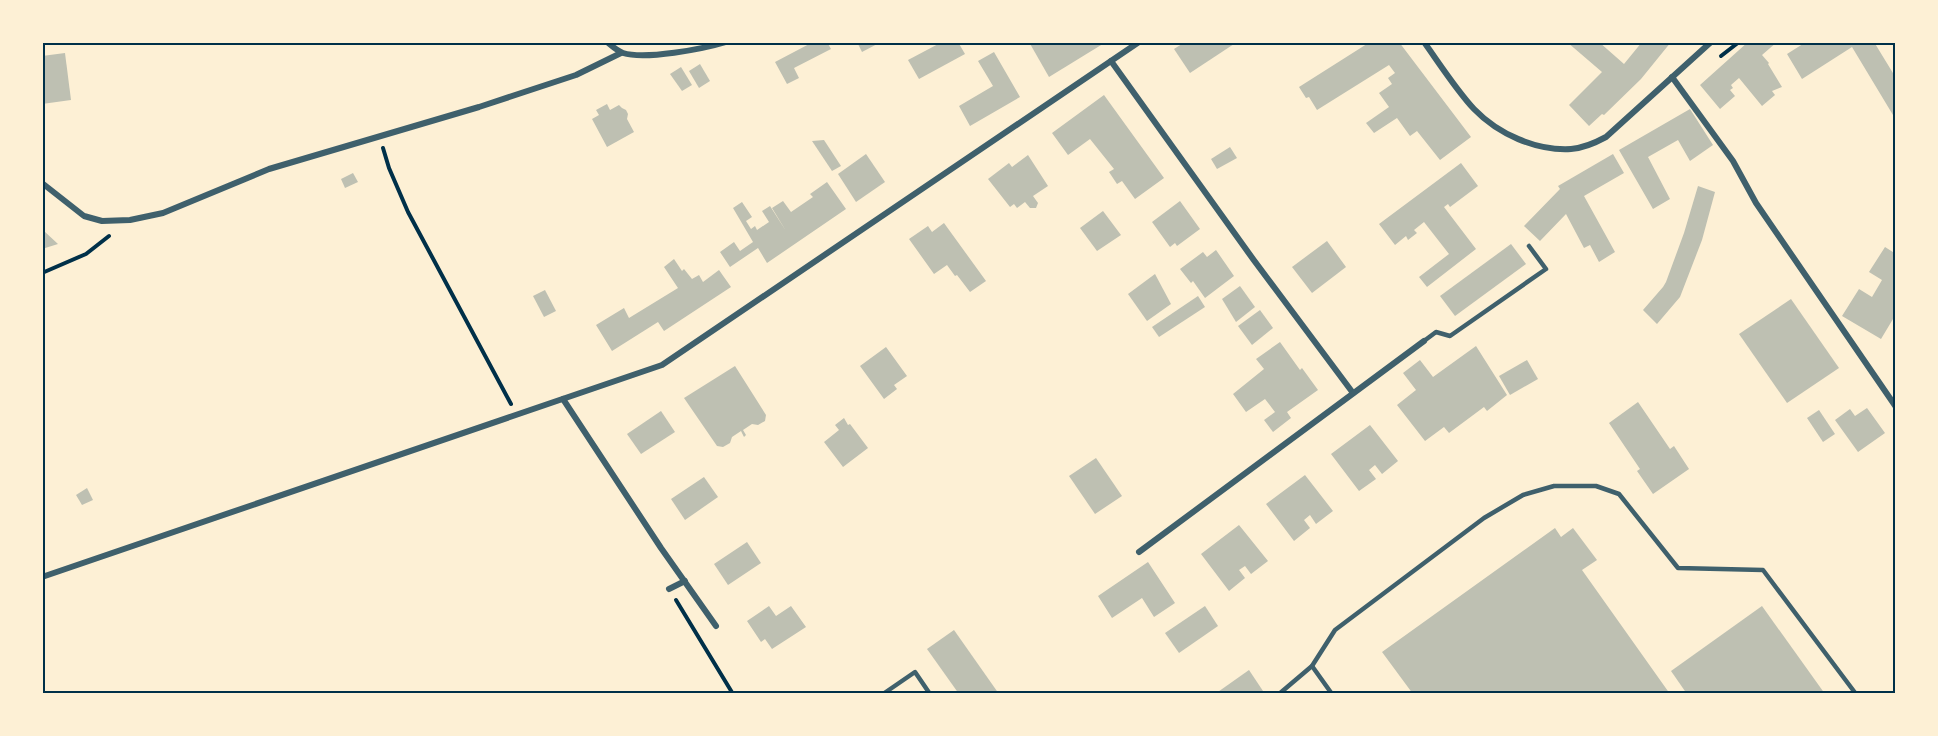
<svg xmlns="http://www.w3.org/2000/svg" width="1938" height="736" viewBox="0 0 1938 736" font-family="'Work Sans',sans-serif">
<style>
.building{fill:#bec0b2}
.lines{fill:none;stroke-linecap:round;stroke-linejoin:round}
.path{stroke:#003049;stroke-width:4}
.service{stroke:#3f606c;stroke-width:4.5}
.minor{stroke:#3f606c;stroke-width:6}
.neatline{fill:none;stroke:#003049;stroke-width:2}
</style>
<rect width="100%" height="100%" fill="#fdf0d5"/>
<!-- building -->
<g class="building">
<polygon points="813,42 827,42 831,49 794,68 799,78 787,84 775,62"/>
<polygon points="857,42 881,42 862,52"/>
<polygon points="942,42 958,42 965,54 919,79 908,60"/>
<polygon points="1029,42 1106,42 1049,77"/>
<polygon points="1185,42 1232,42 1234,44 1190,73 1174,49"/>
<polygon points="1370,42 1399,42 1471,137 1440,160 1417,131 1410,136 1397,118 1374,133 1366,123 1389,107 1379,93 1392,84 1388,78 1395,73 1389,65 1317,110 1309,97 1306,98 1299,87"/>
<polygon points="1567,42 1599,42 1624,64 1642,42 1671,42 1641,79 1604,115 1602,114 1589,126 1569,105 1602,72"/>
<polygon points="1748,42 1777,42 1762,55 1769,63 1768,64 1782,87 1772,91 1775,95 1762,106 1739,78 1731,85 1733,88 1730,90 1735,96 1720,109 1700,85"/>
<polygon points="1806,42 1874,42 1896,78 1896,120 1852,47 1802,79 1787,54"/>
<polygon points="994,52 1020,97 970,126 959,106 993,86 978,61"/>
<polygon points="65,53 71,100 42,104 42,56"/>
<polygon points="700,64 710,81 699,88 689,71"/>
<polygon points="681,67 692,85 682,91 670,74"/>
<polygon points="1104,95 1164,178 1135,199 1122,181 1117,184 1109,172 1114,169 1090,139 1068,155 1052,133"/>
<polygon points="607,104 610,110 619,105 622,108 626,110 628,114 627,119 634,132 607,147 592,119 599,115 596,110"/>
<polygon points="1690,109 1713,145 1690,161 1678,140 1648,157 1670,199 1653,209 1619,150"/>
<polygon points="824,140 841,166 832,171 812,141"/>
<polygon points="1230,147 1237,158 1217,169 1211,159"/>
<polygon points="866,154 885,182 856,202 838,174"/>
<polygon points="1613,154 1624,173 1584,196 1615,252 1599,262 1590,245 1584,248 1566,214 1540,241 1524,226 1560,189 1558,186"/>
<polygon points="1028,155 1048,186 1033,196 1038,203 1036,208 1030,208 1025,202 1017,208 1014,204 1010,207 988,179 1009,163 1012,167"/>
<polygon points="1461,163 1478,186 1450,207 1448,204 1444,207 1476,249 1427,287 1419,277 1449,254 1424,222 1414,230 1417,233 1408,240 1406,236 1395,245 1379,224"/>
<polygon points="353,173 358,182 345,188 341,179"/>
<polygon points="827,182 846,209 767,263 758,248 730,267 720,252 734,242 740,251 753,242 733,208 742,202 752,217 746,221 751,229 755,226 757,230 769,222 762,211 770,206 786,231 772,208 783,201 791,212 813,197 810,194"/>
<polygon points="1698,186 1715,192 1702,240 1680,297 1657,324 1643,310 1663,287 1666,282 1684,233"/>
<polygon points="1180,201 1200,229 1177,246 1175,243 1170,247 1152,222"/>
<polygon points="1103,211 1121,235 1097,251 1080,228"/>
<polygon points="944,223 986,281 970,292 957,275 955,276 947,265 934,274 909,239 928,226 932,232"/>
<polygon points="43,225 44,231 58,244 42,249"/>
<polygon points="1327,241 1346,267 1312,293 1292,267"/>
<polygon points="1511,244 1526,264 1455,316 1440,296"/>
<polygon points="1885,247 1896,254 1896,314 1881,339 1842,316 1859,289 1872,297 1882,280 1869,272"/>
<polygon points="1216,250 1234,276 1205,298 1193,281 1191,283 1180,269 1203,252 1207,257"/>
<polygon points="674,259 682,271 684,269 692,279 699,275 703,282 719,270 731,287 664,331 658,322 612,351 596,325 624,308 629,318 678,288 664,267"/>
<polygon points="1155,274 1171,304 1147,321 1128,294"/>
<polygon points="1240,286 1255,307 1236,322 1222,299"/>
<polygon points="545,290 556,311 544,317 533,296"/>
<polygon points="1198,296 1205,307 1159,337 1152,327"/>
<polygon points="1791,299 1839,368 1787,403 1739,334"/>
<polygon points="1260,310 1273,328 1252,345 1238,326"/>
<polygon points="1280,342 1300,370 1302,368 1318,390 1287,412 1291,418 1273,432 1264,420 1275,412 1265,399 1246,412 1233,394 1264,369 1256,359"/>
<polygon points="1476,346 1507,395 1487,411 1484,407 1449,433 1444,427 1425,441 1397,405 1416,390 1403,373 1420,360 1433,377"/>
<polygon points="886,347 907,376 894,385 897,389 884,399 860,366"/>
<polygon points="1527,360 1538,379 1510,395 1499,376"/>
<polygon points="735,366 766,415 765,421 758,425 752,424 743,430 746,435 744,437 741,431 732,437 730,443 723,447 717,446 684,398"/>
<polygon points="1638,402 1670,449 1674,446 1689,469 1653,494 1637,471 1640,469 1609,423"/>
<polygon points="1867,408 1885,433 1858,452 1835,420 1850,409 1855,416"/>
<polygon points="1819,410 1835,434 1823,442 1807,418"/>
<polygon points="661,411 675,432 641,454 627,434"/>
<polygon points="844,418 848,425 850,424 868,448 843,467 824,442 839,430 835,425"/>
<polygon points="1370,425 1398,461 1382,474 1375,465 1369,470 1376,479 1359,491 1331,454"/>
<polygon points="1096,458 1122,496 1095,514 1069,476"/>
<polygon points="1305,475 1333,511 1316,524 1310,515 1304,520 1310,528 1294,541 1266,504"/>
<polygon points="704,477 718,497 685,520 671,499"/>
<polygon points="87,488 93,500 82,505 76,495"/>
<polygon points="1239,525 1268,561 1251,574 1245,566 1239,570 1245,578 1229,591 1201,554"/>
<polygon points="1555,528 1561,537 1573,528 1597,560 1582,570 1670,694 1413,694 1382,652"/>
<polygon points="747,542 761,563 728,585 714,564"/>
<polygon points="1148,562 1175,603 1154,617 1142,598 1112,618 1098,596"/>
<polygon points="769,606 776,616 791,606 806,627 772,649 765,639 761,642 747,621"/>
<polygon points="1205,606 1218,626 1179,653 1165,633"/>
<polygon points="1762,606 1825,694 1687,694 1671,671"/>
<polygon points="954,630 999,694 959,694 927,649"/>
<polygon points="1249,670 1265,694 1215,694"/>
</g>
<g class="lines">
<!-- path -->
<g class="path">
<polyline points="1721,56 1739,42"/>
<polyline points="383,148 389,168 408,212 511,404"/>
<polyline points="42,273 86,254 109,236"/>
<polyline points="676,600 733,694"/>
</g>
<!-- service -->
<g class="service">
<polyline points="1424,341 1436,332 1450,336 1546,269 1529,246"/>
<polyline points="1312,666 1332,694"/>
<polyline points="883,694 915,672 930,694"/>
<polyline points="1279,694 1312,666 1335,630 1484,518 1523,495 1554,486 1596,486 1619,494 1678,568 1763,570 1856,694"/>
</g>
<!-- minor -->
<g class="minor">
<path d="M607,42C612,46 617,51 623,53C645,60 703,49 726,42"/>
<path d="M1424,42C1439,63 1457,91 1474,109C1498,134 1536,151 1571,149C1584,148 1595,143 1606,137L1711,42"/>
<polyline points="1111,61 1253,259 1353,393"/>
<polyline points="1672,77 1733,161 1756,203 1896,407"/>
<polyline points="42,183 84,216 102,221 130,220 163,213 269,169 479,107 576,75 621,53"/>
<polyline points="563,399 661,548 716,626"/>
<polyline points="1139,552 1424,341"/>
<polyline points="42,577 662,365 1139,42"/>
<polyline points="669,589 685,581"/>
</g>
</g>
<!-- border -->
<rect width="1938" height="736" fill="none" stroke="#fdf0d5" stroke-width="87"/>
<rect x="44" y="44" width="1850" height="648" class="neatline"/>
</svg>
